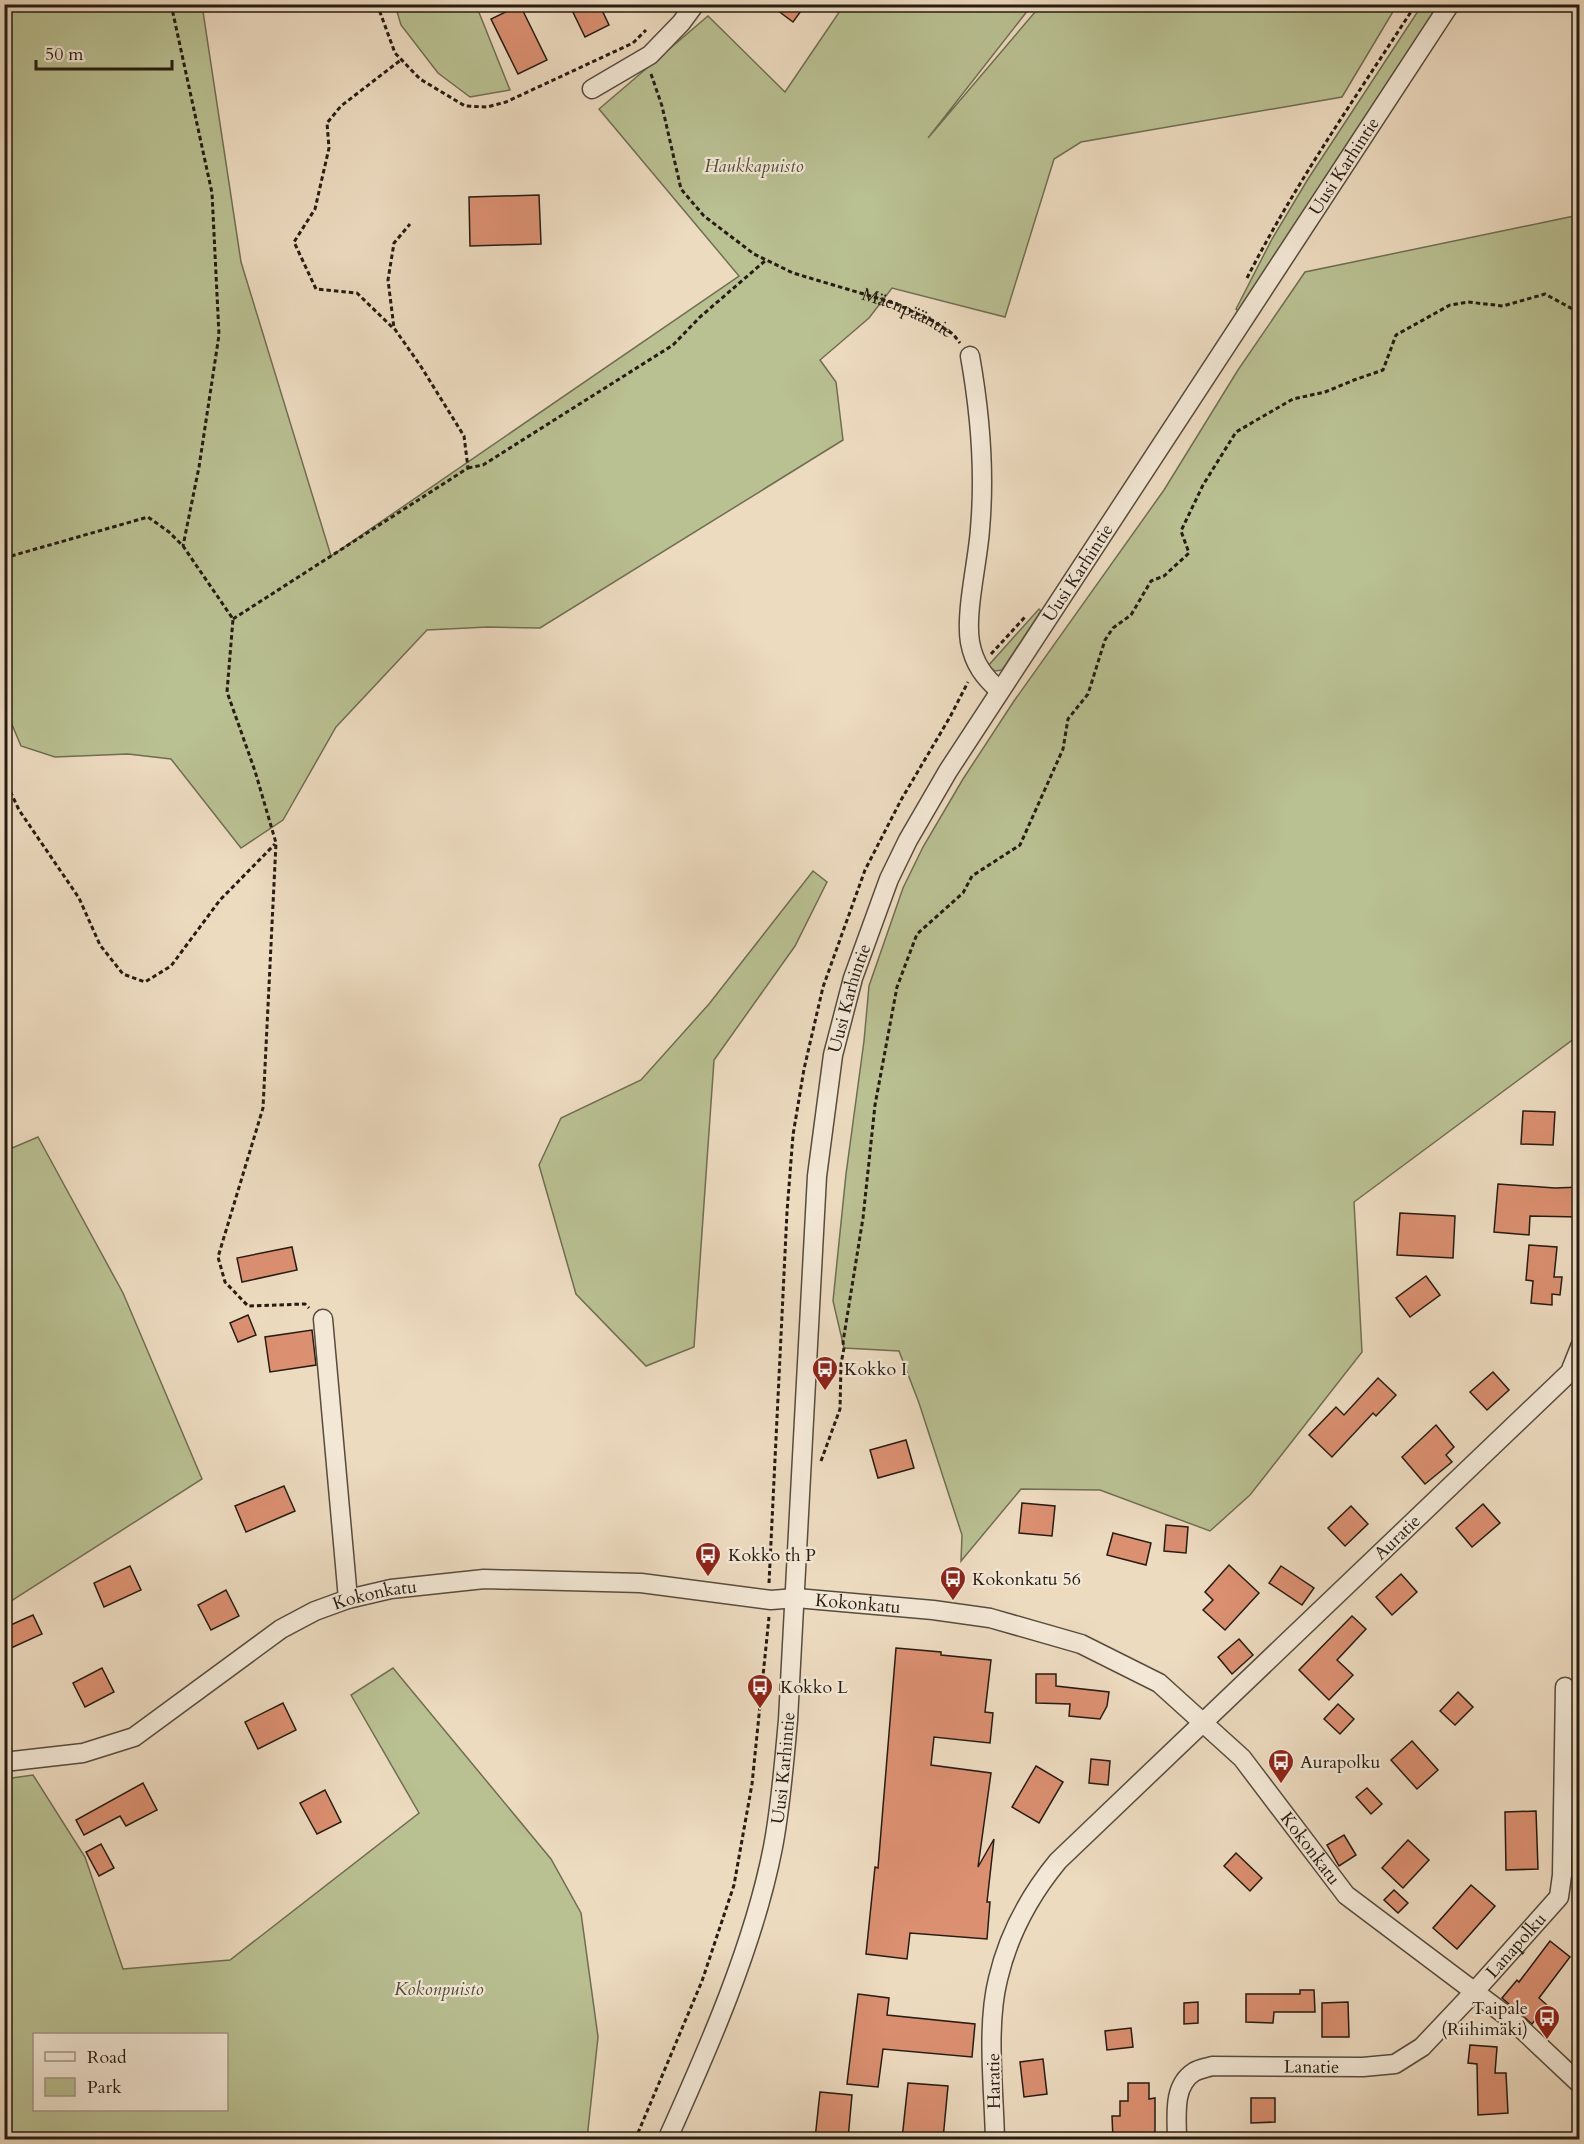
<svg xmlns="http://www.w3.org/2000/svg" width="1584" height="2144" viewBox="0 0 1584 2144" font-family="Cardo,serif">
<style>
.green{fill:#b9c092;stroke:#706e52;stroke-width:1.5;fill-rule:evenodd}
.building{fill:#db9071;stroke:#261c13;stroke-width:1.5}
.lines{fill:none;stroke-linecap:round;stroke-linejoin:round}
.minor-casing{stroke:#584c3e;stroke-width:21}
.path{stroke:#261c13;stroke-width:3;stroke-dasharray:4.5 3;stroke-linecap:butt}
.minor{stroke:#f3e8d6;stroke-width:18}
.labels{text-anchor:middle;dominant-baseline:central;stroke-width:4.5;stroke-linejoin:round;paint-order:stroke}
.park-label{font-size:18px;font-style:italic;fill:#524d39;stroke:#f3e8d6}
.street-label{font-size:18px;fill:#261c13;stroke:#f3e8d6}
.poi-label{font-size:18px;fill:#261c13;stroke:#f3e8d6;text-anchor:start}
</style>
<rect width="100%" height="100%" fill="#eddbc0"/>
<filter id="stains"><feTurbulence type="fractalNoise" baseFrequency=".00333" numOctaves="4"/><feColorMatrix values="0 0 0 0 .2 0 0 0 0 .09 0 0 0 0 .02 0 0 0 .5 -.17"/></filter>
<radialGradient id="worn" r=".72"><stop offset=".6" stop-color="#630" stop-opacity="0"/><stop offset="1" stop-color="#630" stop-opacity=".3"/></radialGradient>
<!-- green -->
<g class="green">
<polygon points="4,5 202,5 241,262 331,556 739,276 599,109 708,16 785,92 844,5 1032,5 928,138 1041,5 1397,5 1342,97 1081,142 1054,159 1005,317 892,288 869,318 820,360 836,382 843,440 540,628 488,627 427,630 336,727 283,820 241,848 171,759 128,754 55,757 21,746 5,708"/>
<polygon points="395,5 476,5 510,90 470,97 438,73 401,25"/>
<polygon points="1422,5 1440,5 1238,311 1236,309 1272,239 1308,179"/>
<polygon points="1579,215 1579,1035 1354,1202 1362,1352 1250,1495 1210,1531 1100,1490 1021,1489 961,1561 962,1535 919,1403 899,1351 844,1348 833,1301 846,1174 864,1041 869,986 903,888 923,847 963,779 1014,701 1164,490 1238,370 1305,272"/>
<polygon points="1039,609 1041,611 1002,670 995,671 988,666"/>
<polygon points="813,871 827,882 795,946 714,1060 694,1347 646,1366 576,1294 539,1165 561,1118 641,1080 709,1004"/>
<polygon points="38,1137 123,1293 202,1479 5,1605 5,1151"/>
<path d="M393,1668L551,1859L581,1913L598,2037L587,2139H5V1779L33,1775L85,1857L123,1969L230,1960L419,1813L351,1695ZM226,2034V2110H34V2034Z"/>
</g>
<!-- building -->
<g class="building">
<polygon points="569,4 599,4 609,25 585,37"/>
<polygon points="769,4 806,4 793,22"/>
<polygon points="520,5 547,60 518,74 491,19"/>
<polygon points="539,195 541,244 470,246 469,197"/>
<polygon points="1523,1111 1555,1112 1553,1145 1521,1144"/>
<polygon points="1498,1184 1555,1188 1580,1187 1579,1217 1530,1216 1529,1235 1494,1232"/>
<polygon points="1400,1213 1455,1216 1453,1258 1397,1255"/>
<polygon points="1529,1245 1557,1247 1554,1277 1562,1277 1560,1295 1552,1294 1552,1305 1531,1303 1533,1281 1526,1280"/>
<polygon points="292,1247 297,1270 242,1282 237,1258"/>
<polygon points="1426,1276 1440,1295 1410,1317 1396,1298"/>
<polygon points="248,1315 256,1335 238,1342 230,1323"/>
<polygon points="312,1330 316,1365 270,1372 265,1337"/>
<polygon points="1493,1372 1509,1390 1487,1410 1470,1392"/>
<polygon points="1378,1378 1396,1395 1376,1416 1373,1413 1332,1457 1309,1435 1336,1407 1344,1415"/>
<polygon points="1436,1425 1454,1447 1446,1455 1452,1462 1425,1484 1402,1457"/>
<polygon points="906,1440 914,1468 878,1478 870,1450"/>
<polygon points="284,1486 295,1511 246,1532 235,1506"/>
<polygon points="1022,1503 1055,1506 1052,1536 1019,1533"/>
<polygon points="1483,1504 1500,1523 1472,1547 1456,1528"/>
<polygon points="1351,1506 1368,1524 1345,1546 1328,1528"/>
<polygon points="1166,1525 1188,1527 1186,1553 1164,1551"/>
<polygon points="1113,1533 1151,1543 1146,1565 1107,1555"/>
<polygon points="1229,1565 1259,1593 1225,1630 1203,1610 1213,1600 1205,1592"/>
<polygon points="130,1566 141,1590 104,1607 94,1583"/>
<polygon points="1281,1566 1314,1588 1302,1605 1269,1583"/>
<polygon points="1401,1574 1417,1592 1392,1615 1376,1597"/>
<polygon points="226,1590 239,1616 211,1630 198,1605"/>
<polygon points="33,1615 42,1634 11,1648 4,1633 4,1628"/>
<polygon points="1352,1616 1366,1629 1337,1660 1353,1675 1329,1700 1299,1670"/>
<polygon points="1239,1639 1253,1655 1232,1674 1218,1657"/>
<polygon points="896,1648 941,1652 941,1655 991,1660 985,1712 993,1713 990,1743 934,1737 931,1765 991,1773 978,1867 994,1839 987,1902 990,1902 987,1939 910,1933 907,1959 866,1954 875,1867 878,1868"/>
<polygon points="102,1668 114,1692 85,1707 73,1683"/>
<polygon points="1036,1674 1056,1674 1056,1686 1109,1692 1107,1706 1100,1719 1069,1716 1070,1704 1036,1703"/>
<polygon points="1458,1692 1473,1707 1455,1725 1440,1711"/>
<polygon points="283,1703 296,1730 258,1749 245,1722"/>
<polygon points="1338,1704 1354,1719 1340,1734 1324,1719"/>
<polygon points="1412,1741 1438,1770 1417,1789 1391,1760"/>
<polygon points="1091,1759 1110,1761 1108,1785 1089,1783"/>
<polygon points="1036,1766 1063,1782 1039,1823 1012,1807"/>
<polygon points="143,1783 157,1810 126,1826 120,1816 84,1835 76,1820"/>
<polygon points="1367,1788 1382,1804 1371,1814 1356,1797"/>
<polygon points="325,1790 341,1822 317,1834 300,1803"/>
<polygon points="1536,1811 1538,1869 1506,1870 1505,1812"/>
<polygon points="1344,1835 1356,1855 1339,1866 1327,1845"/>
<polygon points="1408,1840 1429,1860 1403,1888 1382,1868"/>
<polygon points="101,1844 114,1868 99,1876 86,1852"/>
<polygon points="1236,1853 1262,1878 1250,1891 1224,1866"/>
<polygon points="1471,1885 1495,1906 1457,1949 1433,1928"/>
<polygon points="1394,1890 1408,1903 1398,1913 1384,1900"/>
<polygon points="1550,1941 1570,1957 1539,1998 1547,2005 1532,2024 1502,1998 1517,1980 1519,1982"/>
<polygon points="1300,1990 1314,1990 1315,2012 1274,2012 1273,2023 1246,2022 1246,1994 1300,1994"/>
<polygon points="858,1994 889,1998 887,2015 975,2024 972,2057 883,2049 878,2087 847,2084"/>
<polygon points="1198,2002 1198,2023 1184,2024 1184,2003"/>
<polygon points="1348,2002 1349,2037 1322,2037 1322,2003"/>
<polygon points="1131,2028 1133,2047 1107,2050 1105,2031"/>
<polygon points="1470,2045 1497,2047 1495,2073 1506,2073 1508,2113 1478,2115 1477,2064 1468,2063"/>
<polygon points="1043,2059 1047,2094 1024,2097 1020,2062"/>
<polygon points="908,2083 948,2086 943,2139 902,2139"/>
<polygon points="1128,2083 1149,2083 1149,2099 1155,2098 1155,2139 1113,2139 1112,2116 1120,2116 1120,2101 1128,2101"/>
<polygon points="820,2092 852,2095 848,2139 815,2139"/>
<polygon points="1251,2098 1275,2098 1275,2122 1251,2123"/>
</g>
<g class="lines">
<defs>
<g id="minor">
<polyline points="592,89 650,55 681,23 695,4"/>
<path d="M970,356C980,412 985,472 980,529C978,561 965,612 970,642C974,664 984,677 1000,691"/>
<polyline points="323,1319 348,1599"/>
<path id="s2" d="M4,1762L83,1753L134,1737L281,1629L315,1611L348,1599L391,1589L484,1579L641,1583L771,1600L796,1598L933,1610L990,1618L1081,1644L1159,1683L1242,1758L1346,1895L1512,2020L1580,2084"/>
<path id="s3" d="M667,2140C708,2049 754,1945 773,1847C781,1805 784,1763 788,1720L817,1176L833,1055L853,978L889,879L908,840L948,771L1450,4"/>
<path id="s4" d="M995,2140C994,2090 986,2027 998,1979C1008,1936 1030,1895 1058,1861L1570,1372L1580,1347"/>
<path id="s5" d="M1177,2140C1177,2117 1172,2086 1194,2072C1199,2069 1206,2068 1212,2066L1363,2067L1395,2064L1422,2047L1475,1991L1559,1897L1562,1875L1565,1687"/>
</g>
</defs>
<!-- minor casing -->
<use href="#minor" class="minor-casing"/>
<!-- path -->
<g class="path">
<polyline points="171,4 212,193 219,335 199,467 183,546"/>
<polyline points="377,4 395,53 420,79 465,106 487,107 506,102 633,43 646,30"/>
<path id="s1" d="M651,74L662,106L681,189L704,216L754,254L793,273L894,303L931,320L953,334L960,343"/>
<path d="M1247,278C1296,182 1358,94 1416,4"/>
<polyline points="392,327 357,293 316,289 294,242 315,209 329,148 327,123 341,106 402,59"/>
<polyline points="468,468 483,465 673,345 700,317 766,260"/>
<polyline points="4,558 148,517 169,532 183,546 233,619 227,692 255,771 276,843 263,1108 218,1257 225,1282 248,1306 305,1304 309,1308"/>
<polyline points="233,619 468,468 464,436 420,365 394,328 388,280 394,243 410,224"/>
<polyline points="991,654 1025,617"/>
<polyline points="4,778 19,810 79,898 100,945 123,974 145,982 171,966 220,900 275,844"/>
<polyline points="821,1461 840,1409 841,1364 844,1348 843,1342 863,1218 875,1105 897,987 917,934 963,893 972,876 1020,845 1063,749 1068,719 1088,694 1105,640 1113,628 1131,615 1151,581 1164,576 1189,553 1181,531 1203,485 1236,432 1293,399 1325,392 1354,380 1383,370 1396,335 1450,305 1468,302 1503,306 1545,294 1580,313"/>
<polyline points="769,1583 787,1212 793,1135 804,1069 823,987 865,870 901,800 950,717 968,682"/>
<polyline points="635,2140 702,1981 734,1885 752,1784 769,1617"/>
</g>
<!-- minor -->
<use href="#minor" class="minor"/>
</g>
<!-- icons -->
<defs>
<symbol id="bus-pin" viewBox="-11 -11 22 30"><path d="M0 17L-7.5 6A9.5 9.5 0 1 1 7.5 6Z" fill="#8f2418" stroke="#f3e8d6"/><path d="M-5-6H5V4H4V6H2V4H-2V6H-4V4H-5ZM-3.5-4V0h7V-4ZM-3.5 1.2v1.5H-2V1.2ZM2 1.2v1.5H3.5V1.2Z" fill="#fff"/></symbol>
</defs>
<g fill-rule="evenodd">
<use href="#bus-pin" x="810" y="1354" width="30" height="40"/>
<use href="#bus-pin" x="693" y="1540" width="30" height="40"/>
<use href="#bus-pin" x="938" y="1564" width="30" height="40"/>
<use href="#bus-pin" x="745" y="1672" width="30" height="40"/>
<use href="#bus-pin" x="1266" y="1747" width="30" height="40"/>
<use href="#bus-pin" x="1532" y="2003" width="30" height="40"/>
</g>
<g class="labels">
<!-- park labels -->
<g class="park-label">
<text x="754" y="166">Haukkapuisto</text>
<text x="439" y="1989">Kokonpuisto</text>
</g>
<!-- street labels -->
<g class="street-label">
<text stroke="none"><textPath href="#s3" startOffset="2138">Uusi Karhintie</textPath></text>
<text stroke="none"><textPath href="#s1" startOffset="382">Mäenpääntie</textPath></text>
<text stroke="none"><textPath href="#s3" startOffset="1652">Uusi Karhintie</textPath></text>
<text stroke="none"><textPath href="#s3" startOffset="1166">Uusi Karhintie</textPath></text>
<text stroke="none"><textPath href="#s4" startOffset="764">Auratie</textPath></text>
<text stroke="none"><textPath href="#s2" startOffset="416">Kokonkatu</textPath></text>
<text stroke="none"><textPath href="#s2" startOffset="902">Kokonkatu</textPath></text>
<text stroke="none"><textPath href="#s3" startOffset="392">Uusi Karhintie</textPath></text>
<text stroke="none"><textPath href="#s2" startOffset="1442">Kokonkatu</textPath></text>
<text stroke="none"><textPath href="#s5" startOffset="446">Lanapolku</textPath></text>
<text stroke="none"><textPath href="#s5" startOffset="192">Lanatie</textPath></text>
<text transform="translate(994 2081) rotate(-91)">Haratie</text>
</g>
<!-- poi labels -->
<g class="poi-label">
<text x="844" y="1369">Kokko I</text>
<text x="728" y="1555">Kokko th P</text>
<text x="972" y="1579">Kokonkatu 56</text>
<text x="780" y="1687">Kokko L</text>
<text x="1300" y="1762">Aurapolku</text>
<text x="1528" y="2008" text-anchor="end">Taipale<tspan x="1528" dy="21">(Riihimäki)</tspan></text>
</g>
</g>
<!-- margin -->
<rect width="1584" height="2144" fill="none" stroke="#eddbc0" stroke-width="24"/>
<rect x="6" y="6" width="1572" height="2132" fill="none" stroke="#261c13" stroke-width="3"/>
<rect x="12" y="12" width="1560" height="2120" fill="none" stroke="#261c13" stroke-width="1.5"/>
<!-- legend -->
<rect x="33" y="2033" width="195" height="78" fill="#f3e8d6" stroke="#a19688" stroke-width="1.5"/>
<rect x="45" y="2052" width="30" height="9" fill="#f3e8d6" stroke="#a19688" stroke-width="1.5"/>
<text x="87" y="2063" font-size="18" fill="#261c13">Road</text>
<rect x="45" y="2078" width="30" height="18" fill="#b9c092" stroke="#a19688" stroke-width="1.5"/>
<text x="87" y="2093" font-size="18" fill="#261c13">Park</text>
<!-- scale -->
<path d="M36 60v9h136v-9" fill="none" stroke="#261c13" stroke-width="3"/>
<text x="45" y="60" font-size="18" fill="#261c13" stroke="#f3e8d6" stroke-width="4.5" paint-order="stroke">50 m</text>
<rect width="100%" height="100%" filter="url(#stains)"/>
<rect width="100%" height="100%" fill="url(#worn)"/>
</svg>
